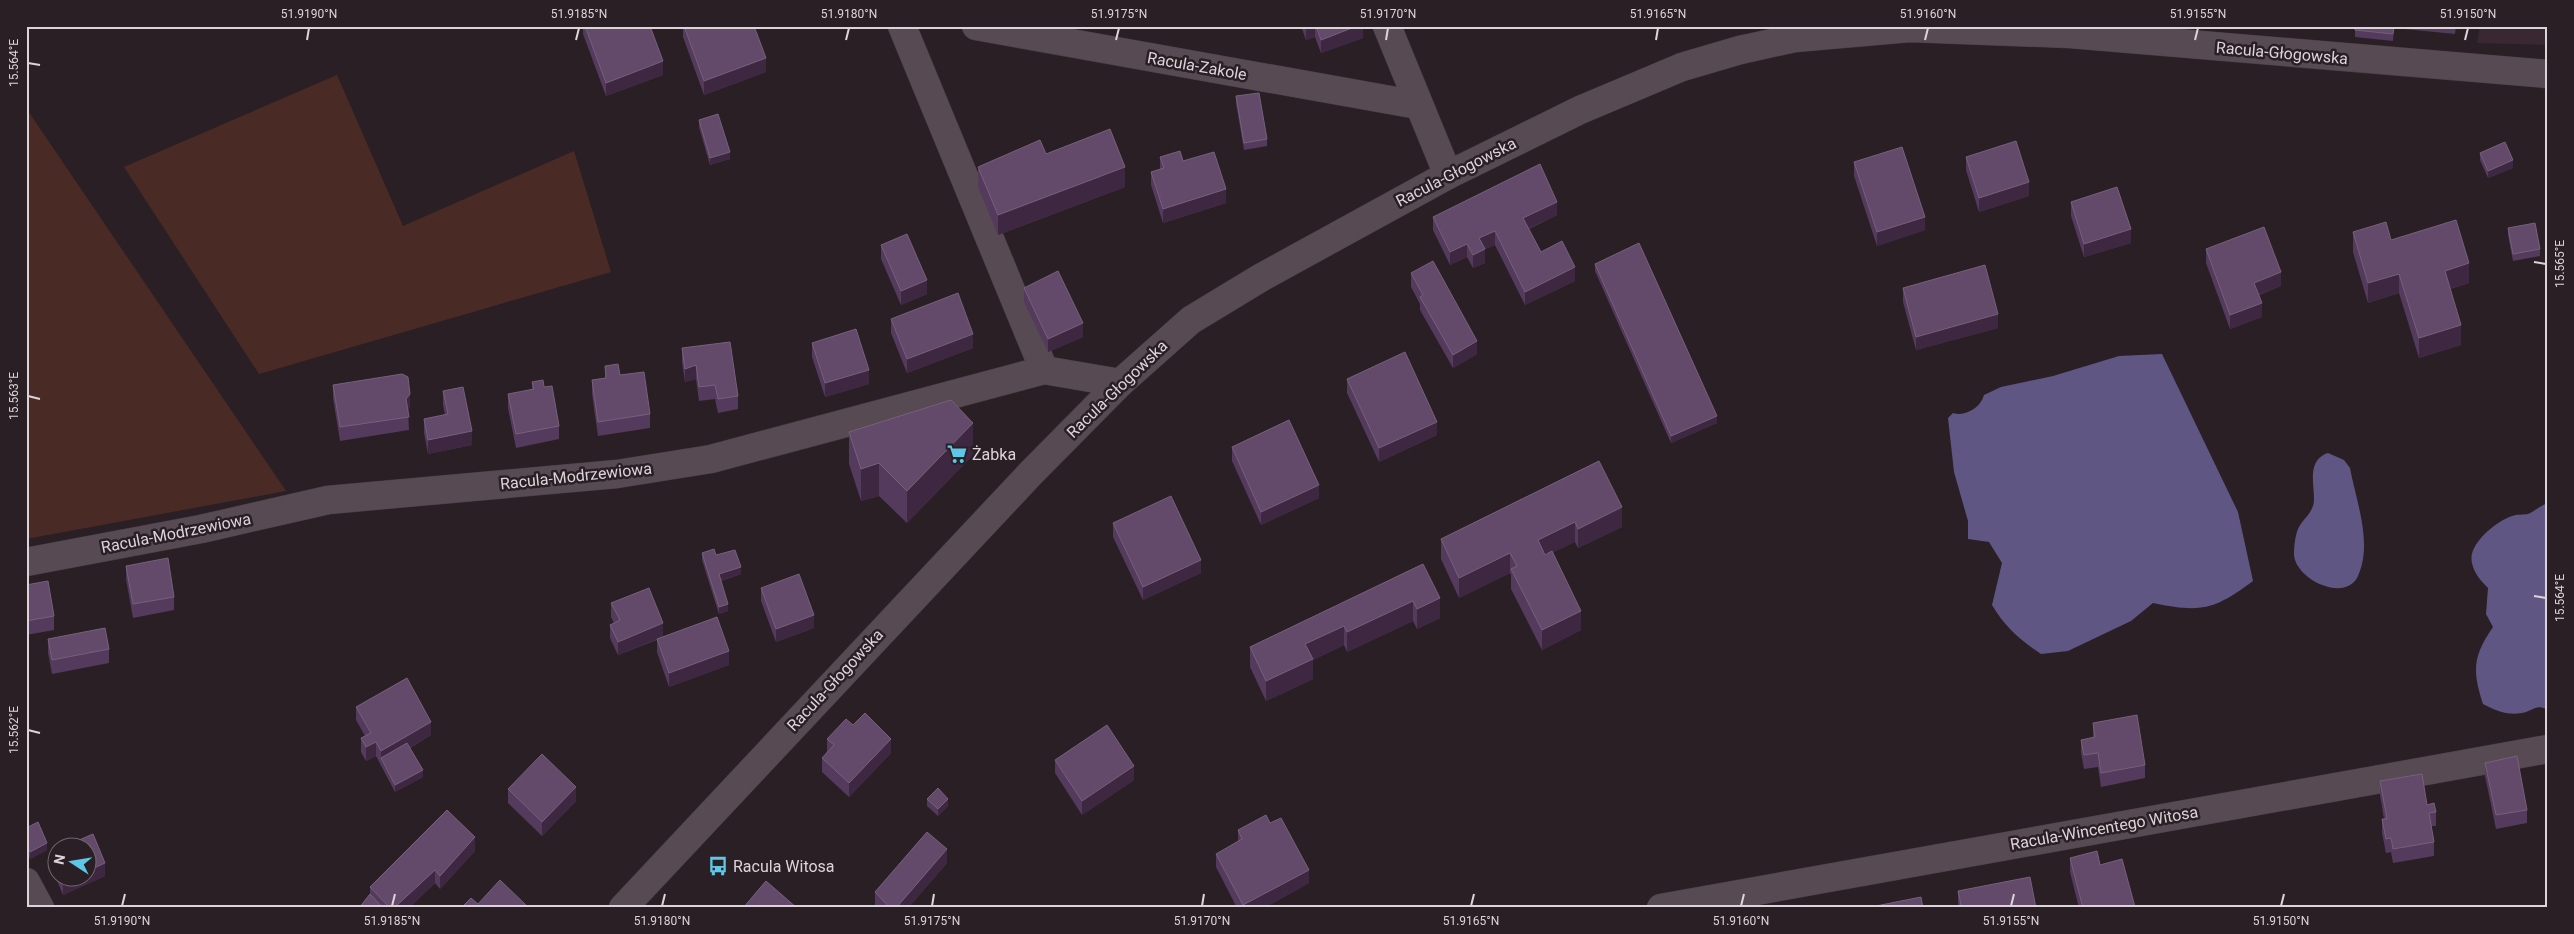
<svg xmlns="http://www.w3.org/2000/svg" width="2574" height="934" viewBox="0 0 2574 934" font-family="Roboto,sans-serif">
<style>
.built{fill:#392832}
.green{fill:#4a2a24}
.water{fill:#605683}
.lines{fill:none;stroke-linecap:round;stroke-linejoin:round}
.minor-casing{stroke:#483d44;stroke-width:29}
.tertiary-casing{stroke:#483d44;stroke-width:29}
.minor{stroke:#584a52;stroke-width:28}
.tertiary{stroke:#584a52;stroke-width:28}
.wall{fill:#543a5c}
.shaded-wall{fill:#3e2841}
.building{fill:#634a6a;stroke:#76607b}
.ticks{fill:none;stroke:#ddd4d9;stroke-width:2}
.labels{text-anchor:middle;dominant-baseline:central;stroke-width:5;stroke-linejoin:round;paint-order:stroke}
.street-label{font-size:16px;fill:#ddd4d9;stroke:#2b1f26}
.poi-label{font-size:16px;fill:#ddd4d9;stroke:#2b1f26;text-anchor:start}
.neatline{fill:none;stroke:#ddd4d9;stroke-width:2}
.ticks-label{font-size:12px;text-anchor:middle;fill:#ddd4d9}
</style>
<rect width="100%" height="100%" fill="#2b1f26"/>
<!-- built -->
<polygon class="built" points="2480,26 2548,26 2548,45 2477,43"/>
<!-- green -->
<g class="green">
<polygon points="337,75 403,226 574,151 611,272 259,374 124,167"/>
<polygon points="26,108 286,491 26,539"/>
</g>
<!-- water -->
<g class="water">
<path d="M2162,354L2238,512L2253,581C2214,610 2201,613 2153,603L2131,621L2068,651L2041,654C2020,640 2005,627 1992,605L2002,563L1989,542L1968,539V521L1954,472L1948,418L1953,413C1966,417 1981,407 1984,395L2001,387L2053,376L2119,356Z"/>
<path d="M2328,453L2344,460L2350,468C2356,501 2373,543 2358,576C2346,603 2296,580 2294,555C2294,547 2295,536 2298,529C2303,518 2314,513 2314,499C2314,483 2307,460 2328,453Z"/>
<path d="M2548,503V710C2536,703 2533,711 2522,713C2508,716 2494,710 2483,704C2472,670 2473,656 2493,627L2486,614L2488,588C2481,581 2474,573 2472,563C2467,544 2497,521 2512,516C2517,514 2523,515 2528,514C2535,511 2540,506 2548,503Z"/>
</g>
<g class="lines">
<defs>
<g id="minor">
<polyline points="902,26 1044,370"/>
<polyline points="976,26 1418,105"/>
<polyline points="1387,26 1448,175"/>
<polyline points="26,562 201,529 328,500 617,474 711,459 1044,370 1120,383"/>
<polyline points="26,882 40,908"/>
<polyline points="1661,908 2548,749"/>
</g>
<polyline id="tertiary" points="623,908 1031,473 1120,383 1191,320 1262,277 1448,175 1580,110 1682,67 1740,50 1795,38 1910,28 2070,34 2548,74"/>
</defs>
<!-- minor casing -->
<use href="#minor" class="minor-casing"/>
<!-- tertiary casing -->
<use href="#tertiary" class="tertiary-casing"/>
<!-- minor -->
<use href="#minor" class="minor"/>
<!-- tertiary -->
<use href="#tertiary" class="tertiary"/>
</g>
<!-- wall -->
<g class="wall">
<polygon points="583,26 650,26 663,75 606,96 583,34"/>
<polygon points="683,26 754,26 766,72 704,95 683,37"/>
<polygon points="1301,26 1363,26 1363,38 1321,53 1315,37 1306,40"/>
<polygon points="2355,26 2456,26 2455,34 2394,28 2393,41 2355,37"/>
<polygon points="1236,96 1267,139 1267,146 1244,150 1236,103"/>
<polygon points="699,120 730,159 710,165 699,127"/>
<polygon points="2480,153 2513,168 2488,178 2480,160"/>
<polygon points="1046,154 1125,187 998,235 978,187 978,167"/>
<polygon points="1160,157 1226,203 1163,223 1151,185 1151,172 1160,169"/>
<polygon points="1966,157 2029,196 1979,212 1966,170"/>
<polygon points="1854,162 1925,230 1877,246 1854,176"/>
<polygon points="2071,202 2131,243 2084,257 2071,216"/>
<polygon points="1557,215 1529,229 1541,252 1575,281 1525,305 1495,245 1485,249 1485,263 1473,268 1467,257 1450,265 1433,230 1433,217"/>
<polygon points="2508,228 2540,249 2540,256 2513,261 2508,235"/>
<polygon points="2353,232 2391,240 2469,283 2450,289 2461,345 2419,358 2399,293 2368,303 2353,252"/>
<polygon points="881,245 927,294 901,305 881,259"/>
<polygon points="2206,249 2281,286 2259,295 2262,317 2230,329 2206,263"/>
<polygon points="1595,264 1717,423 1671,443 1595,271"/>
<polygon points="1411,273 1477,354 1453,368 1420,310 1420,304 1411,287"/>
<polygon points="1024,288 1083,337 1048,352 1024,302"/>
<polygon points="1903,288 1998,328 1916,350 1903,302"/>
<polygon points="891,319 973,348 907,373 891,333"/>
<polygon points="812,343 869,384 825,397 812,357"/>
<polygon points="682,348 738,396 738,409 718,413 715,399 699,401 696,379 685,382 682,362"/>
<polygon points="605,366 620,375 650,414 650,428 598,436 592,394 592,380 605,378"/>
<polygon points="1347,379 1437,435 1379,462 1347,393"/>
<polygon points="532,382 544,387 559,426 559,439 516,448 508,408 508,394 532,390"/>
<polygon points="333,385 410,407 408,411 409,430 340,441 333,398"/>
<polygon points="443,391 472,445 428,454 424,433 424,419 445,415 443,405"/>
<polygon points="849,432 973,455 907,523 879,496 861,501 849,464"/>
<polygon points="1232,447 1319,498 1261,525 1232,461"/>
<polygon points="1599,461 1622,527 1578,548 1575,542 1553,552 1581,630 1542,650 1511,589 1511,575 1510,573 1459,598 1441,559 1441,539"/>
<polygon points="1113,523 1201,573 1143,600 1113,537"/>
<polygon points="702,553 716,555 741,574 721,581 728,611 719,614 702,560"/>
<polygon points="1423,564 1440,618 1417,629 1413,621 1347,652 1344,645 1313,660 1313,679 1266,701 1250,667 1250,647"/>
<polygon points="126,566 174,597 174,610 133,618 126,579"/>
<polygon points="26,585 54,616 54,630 26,635"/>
<polygon points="761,588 814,628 776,642 761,601"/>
<polygon points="611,603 663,636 729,665 669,687 657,652 657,640 618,655 610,638 610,625 614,623 611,617"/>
<polygon points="48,639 109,649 109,663 52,674 48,653"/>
<polygon points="356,707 431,735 410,748 423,777 395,792 376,756 366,761 361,752 361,738 365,736 356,720"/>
<polygon points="2093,723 2145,765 2145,778 2101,787 2098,767 2084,769 2081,753 2081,740 2093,738"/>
<polygon points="853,725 891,753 849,797 822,772 822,758 827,752 827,739"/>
<polygon points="1055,760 1134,780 1082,815 1055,773"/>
<polygon points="2485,763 2527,810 2527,823 2496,829 2485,776"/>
<polygon points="2380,781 2427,805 2436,812 2436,826 2431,826 2434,842 2434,856 2393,863 2391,852 2386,853 2382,833 2382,819 2384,819 2380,795"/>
<polygon points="508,789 576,801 542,836 508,803"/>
<polygon points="927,799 948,806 938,816 927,806"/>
<polygon points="1270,823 1309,883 1264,908 1237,908 1216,867 1216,854 1238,842 1238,830"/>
<polygon points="26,828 47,850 30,859 26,851"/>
<polygon points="58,850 58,876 105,876 63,895 51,866 51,853"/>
<polygon points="475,851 440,889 435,883 409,908 359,908 370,894 370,887"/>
<polygon points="2070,858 2100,865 2135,908 2079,908 2070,872"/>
<polygon points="947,863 908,908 877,908 875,906 875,892"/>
<polygon points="2030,877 1958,906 1958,891"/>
</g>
<!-- shaded-wall -->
<g class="shaded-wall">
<polygon points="1315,26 1315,37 1306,40 1306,27"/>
<polygon points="1357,26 1363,26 1363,38 1321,53 1321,40"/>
<polygon points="766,58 766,72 704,95 704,81"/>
<polygon points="663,61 663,75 606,96 606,83"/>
<polygon points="730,152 730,159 710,165 710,158"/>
<polygon points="2513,160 2513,168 2488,178 2488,171"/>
<polygon points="1125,167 1125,187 998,235 998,215"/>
<polygon points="2029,182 2029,196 1979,212 1979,198"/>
<polygon points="1226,189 1226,203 1163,223 1163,209"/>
<polygon points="1557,202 1557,215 1523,231 1523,218"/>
<polygon points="1925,217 1925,230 1877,246 1877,232"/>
<polygon points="2131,229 2131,243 2084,257 2084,244"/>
<polygon points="1495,231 1495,245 1485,249 1485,263 1473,268 1473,255 1479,238"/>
<polygon points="1467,244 1467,257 1450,265 1450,252"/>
<polygon points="2469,263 2469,283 2445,290 2445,271"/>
<polygon points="1575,267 1575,281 1525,305 1525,292"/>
<polygon points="2281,272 2281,286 2254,296 2254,283"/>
<polygon points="2399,274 2399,293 2368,303 2368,283"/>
<polygon points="927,280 927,294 901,305 901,291"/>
<polygon points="2262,303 2262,317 2230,329 2230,315"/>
<polygon points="1998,314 1998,328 1916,350 1916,337"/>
<polygon points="1083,323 1083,337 1048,352 1048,339"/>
<polygon points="2461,325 2461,345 2419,358 2419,338"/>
<polygon points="973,334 973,348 907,373 907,359"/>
<polygon points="1477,341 1477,354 1453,368 1453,355"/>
<polygon points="696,365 696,379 685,382 685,369"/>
<polygon points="869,370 869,384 825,397 825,383"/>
<polygon points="410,394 410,407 406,413 406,399"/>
<polygon points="1717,416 1717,423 1671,443 1671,436"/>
<polygon points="1437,422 1437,435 1379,462 1379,448"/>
<polygon points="973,423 973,455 907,523 907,491"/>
<polygon points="472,431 472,445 428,454 428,440"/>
<polygon points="879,463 879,496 861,501 861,469"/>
<polygon points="1319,485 1319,498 1261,525 1261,512"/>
<polygon points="1622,507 1622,527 1578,548 1578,529"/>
<polygon points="1575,522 1575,542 1538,560 1538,540"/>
<polygon points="1510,553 1510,573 1459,598 1459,578"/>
<polygon points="1201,560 1201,573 1143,600 1143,587"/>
<polygon points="741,567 741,574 719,581 719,574"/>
<polygon points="1440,598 1440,618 1417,629 1417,609"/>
<polygon points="1413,601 1413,621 1347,652 1347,632"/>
<polygon points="728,604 728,611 719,614 719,607"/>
<polygon points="1581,611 1581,630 1542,650 1542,630"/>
<polygon points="814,615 814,628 776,642 776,629"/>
<polygon points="663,623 663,637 618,655 618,642"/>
<polygon points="1344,626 1344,645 1313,660 1313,679 1266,701 1266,681 1305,644"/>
<polygon points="729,651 729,665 669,687 669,673"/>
<polygon points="431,722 431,735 383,763 381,758 381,751"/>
<polygon points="891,739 891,753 849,797 849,783"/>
<polygon points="376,742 376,756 366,761 366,747"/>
<polygon points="1134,766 1134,780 1082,815 1082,801"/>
<polygon points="423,770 423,777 395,792 395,785"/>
<polygon points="576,787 576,801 542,836 542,822"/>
<polygon points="948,799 948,806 938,816 938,809"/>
<polygon points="475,837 475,851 440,889 440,876"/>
<polygon points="47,843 47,850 30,859 30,852"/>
<polygon points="947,849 947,863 908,908 896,908"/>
<polygon points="105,863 105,876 63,895 63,881 74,876 88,876 88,871"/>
<polygon points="435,870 435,883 409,908 394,908"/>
<polygon points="1309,870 1309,883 1264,908 1243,908 1243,905"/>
</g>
<!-- building -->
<g class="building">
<polygon points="585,26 650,26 663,61 606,83"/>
<polygon points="684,26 754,26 766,58 704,81"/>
<polygon points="1316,26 1357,26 1321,40"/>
<polygon points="2355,26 2394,26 2393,34 2355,30"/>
<polygon points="1259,93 1267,139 1244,143 1236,96"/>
<polygon points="718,114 730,152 710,158 699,120"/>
<polygon points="1110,129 1125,167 998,215 978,167 1040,140 1046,154"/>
<polygon points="2016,141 2029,182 1979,198 1966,157"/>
<polygon points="2505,142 2513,160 2488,171 2480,153"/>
<polygon points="1902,147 1925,217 1877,232 1854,162"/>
<polygon points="1180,151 1183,161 1214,152 1226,189 1163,209 1151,172 1164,168 1160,157"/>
<polygon points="1540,164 1557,202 1523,218 1541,252 1562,241 1575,267 1525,292 1495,231 1479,238 1485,249 1473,255 1467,244 1450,252 1433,217"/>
<polygon points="2117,187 2131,229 2084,244 2071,202"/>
<polygon points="2456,220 2469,263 2445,271 2461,325 2419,338 2399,274 2368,283 2353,232 2386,222 2391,240"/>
<polygon points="2535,223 2540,249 2513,254 2508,228"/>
<polygon points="2264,227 2281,272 2254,283 2262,303 2230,315 2206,249"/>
<polygon points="907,234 927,280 901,291 881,245"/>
<polygon points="1639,243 1717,416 1671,436 1595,264"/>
<polygon points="1433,261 1477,341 1453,355 1420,297 1423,295 1411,273"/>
<polygon points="1985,265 1998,314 1916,337 1903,288"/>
<polygon points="1058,271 1083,323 1048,339 1024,288"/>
<polygon points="958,293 973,334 907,359 891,319"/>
<polygon points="856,329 869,370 825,383 812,343"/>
<polygon points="730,342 738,396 718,399 715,385 699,387 696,365 685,369 682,348"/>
<polygon points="1405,352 1437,422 1379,448 1347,379"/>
<polygon points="618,364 620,375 644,372 650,414 598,422 592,380 606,378 605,366"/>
<polygon points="402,374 408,377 410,394 406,399 409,417 340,427 333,385"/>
<polygon points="543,380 544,387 552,386 559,426 516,434 508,394 534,389 532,382"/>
<polygon points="463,387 472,431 428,440 424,419 448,414 443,391"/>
<polygon points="951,400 973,423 907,491 879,463 861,469 849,432"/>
<polygon points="1289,420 1319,485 1261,512 1232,447"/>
<polygon points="1599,461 1622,507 1578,529 1575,522 1538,540 1545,555 1552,551 1581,611 1542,630 1511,569 1517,566 1510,553 1459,578 1441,539"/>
<polygon points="1171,496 1201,560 1143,587 1113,523"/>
<polygon points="714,549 716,555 735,550 741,567 719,574 728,604 719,607 702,553"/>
<polygon points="168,558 174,597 133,604 126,566"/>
<polygon points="1423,564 1440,598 1417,609 1413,601 1347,632 1344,626 1305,644 1313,659 1266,681 1250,647"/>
<polygon points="799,574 814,615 776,629 761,588"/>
<polygon points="48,581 54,616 26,621 26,585"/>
<polygon points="649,588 663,623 618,642 610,625 620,620 611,603"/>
<polygon points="717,617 729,651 669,673 657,639"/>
<polygon points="105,628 109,649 52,660 48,639"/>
<polygon points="407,678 431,722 381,751 376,742 366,747 361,738 371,733 356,707"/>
<polygon points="865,713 891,739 849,783 822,758 834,745 827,739 846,719 853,725"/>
<polygon points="2137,715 2145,765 2101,773 2098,753 2084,755 2081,740 2095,737 2093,723"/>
<polygon points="1107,725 1134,766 1082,801 1055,760"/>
<polygon points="407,743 423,770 395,785 381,758"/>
<polygon points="542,754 576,787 542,822 508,789"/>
<polygon points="2517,756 2527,810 2496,815 2485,763"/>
<polygon points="2422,774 2427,805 2434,803 2436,812 2429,813 2434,842 2393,849 2391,838 2386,839 2382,819 2387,819 2380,781"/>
<polygon points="938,788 948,799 938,809 927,799"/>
<polygon points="447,810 475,837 440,876 435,870 394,908 390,908 370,887"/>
<polygon points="1266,815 1270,823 1281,818 1309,870 1243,905 1216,854 1242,839 1238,830"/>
<polygon points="38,822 47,843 30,852 26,844 26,828"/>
<polygon points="927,832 947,849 896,908 890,908 875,892"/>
<polygon points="93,834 105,863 88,871 88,846 65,846"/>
<polygon points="58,850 58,868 51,853"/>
<polygon points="2097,851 2100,865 2122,859 2135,907 2083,908 2070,858"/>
<polygon points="61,876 74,876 63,881"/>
<polygon points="2030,877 2036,908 1952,908 1961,905 1958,891"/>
<polygon points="500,880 528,907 528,908 465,908 463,906 471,898 478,904"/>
<polygon points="766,881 797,908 743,908"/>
<polygon points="370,894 383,908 359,908"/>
<polygon points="1921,897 1923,908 1866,908"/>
</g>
<!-- ticks -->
<path class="ticks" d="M307,40L309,28M576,40L579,28M846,40L849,28M1116,40L1119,28M1386,40L1388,28M1656,40L1658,28M1925,40L1928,28M2195,40L2198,28M2465,40L2468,28M28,63L40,65M2534,262L2546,264M28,396L40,399M2534,596L2546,598M28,730L40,733M122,906L125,894M392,906L395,894M662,906L665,894M932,906L934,894M1202,906L1204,894M1471,906L1474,894M1741,906L1744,894M2011,906L2014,894M2281,906L2284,894"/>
<!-- icons -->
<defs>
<symbol id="supermarket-bare" viewBox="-9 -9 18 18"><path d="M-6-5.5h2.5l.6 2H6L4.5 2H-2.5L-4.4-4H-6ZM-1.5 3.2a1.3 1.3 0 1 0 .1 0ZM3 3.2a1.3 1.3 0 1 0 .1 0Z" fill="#5cc7e7" stroke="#2b1f26" stroke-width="2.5" paint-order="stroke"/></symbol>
<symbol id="bus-bare" viewBox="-9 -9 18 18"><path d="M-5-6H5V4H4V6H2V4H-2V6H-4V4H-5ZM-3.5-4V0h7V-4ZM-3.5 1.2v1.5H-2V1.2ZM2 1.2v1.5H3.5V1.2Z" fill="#5cc7e7" stroke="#2b1f26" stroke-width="2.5" paint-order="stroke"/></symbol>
</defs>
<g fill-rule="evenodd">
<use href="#supermarket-bare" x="943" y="440" width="28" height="28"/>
<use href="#bus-bare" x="704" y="852" width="28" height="28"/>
</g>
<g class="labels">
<!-- street labels -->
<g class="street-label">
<text transform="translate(2282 53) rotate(5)">Racula-Głogowska</text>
<text transform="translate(1197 66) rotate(10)">Racula-Zakole</text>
<text transform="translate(1456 172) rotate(-27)">Racula-Głogowska</text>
<text transform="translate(1117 389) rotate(-44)">Racula-Głogowska</text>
<text transform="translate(576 476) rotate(-6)">Racula-Modrzewiowa</text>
<text transform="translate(176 533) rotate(-11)">Racula-Modrzewiowa</text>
<text transform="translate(835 680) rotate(-47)">Racula-Głogowska</text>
<text transform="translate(2104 828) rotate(-10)">Racula-Wincentego Witosa</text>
</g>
<!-- poi labels -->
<g class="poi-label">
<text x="972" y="454">Żabka</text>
<text x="733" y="866">Racula Witosa</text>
</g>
</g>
<!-- border -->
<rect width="2574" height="934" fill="none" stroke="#2b1f26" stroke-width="55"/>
<!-- north arrow -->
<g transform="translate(72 862) rotate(282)"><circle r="24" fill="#2b1f26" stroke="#72676e"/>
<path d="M0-4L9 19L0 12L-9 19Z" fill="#5cc7e7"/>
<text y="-8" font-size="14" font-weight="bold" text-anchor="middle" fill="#ddd4d9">N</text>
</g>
<rect x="28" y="28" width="2518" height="878" class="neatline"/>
<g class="ticks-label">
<text x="309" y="18">51.9190°N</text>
<text x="579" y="18">51.9185°N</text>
<text x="849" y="18">51.9180°N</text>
<text x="1119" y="18">51.9175°N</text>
<text x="1388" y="18">51.9170°N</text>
<text x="1658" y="18">51.9165°N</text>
<text x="1928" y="18">51.9160°N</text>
<text x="2198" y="18">51.9155°N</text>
<text x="2468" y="18">51.9150°N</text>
<text transform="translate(14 63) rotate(-90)" y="4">15.564°E</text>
<text transform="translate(2560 264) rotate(-90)" y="4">15.565°E</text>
<text transform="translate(14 396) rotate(-90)" y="4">15.563°E</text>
<text transform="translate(2560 598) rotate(-90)" y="4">15.564°E</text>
<text transform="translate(14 730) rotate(-90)" y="4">15.562°E</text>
<text x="122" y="925">51.9190°N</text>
<text x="392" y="925">51.9185°N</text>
<text x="662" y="925">51.9180°N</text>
<text x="932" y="925">51.9175°N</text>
<text x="1202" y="925">51.9170°N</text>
<text x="1471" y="925">51.9165°N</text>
<text x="1741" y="925">51.9160°N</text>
<text x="2011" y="925">51.9155°N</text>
<text x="2281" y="925">51.9150°N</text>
</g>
</svg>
